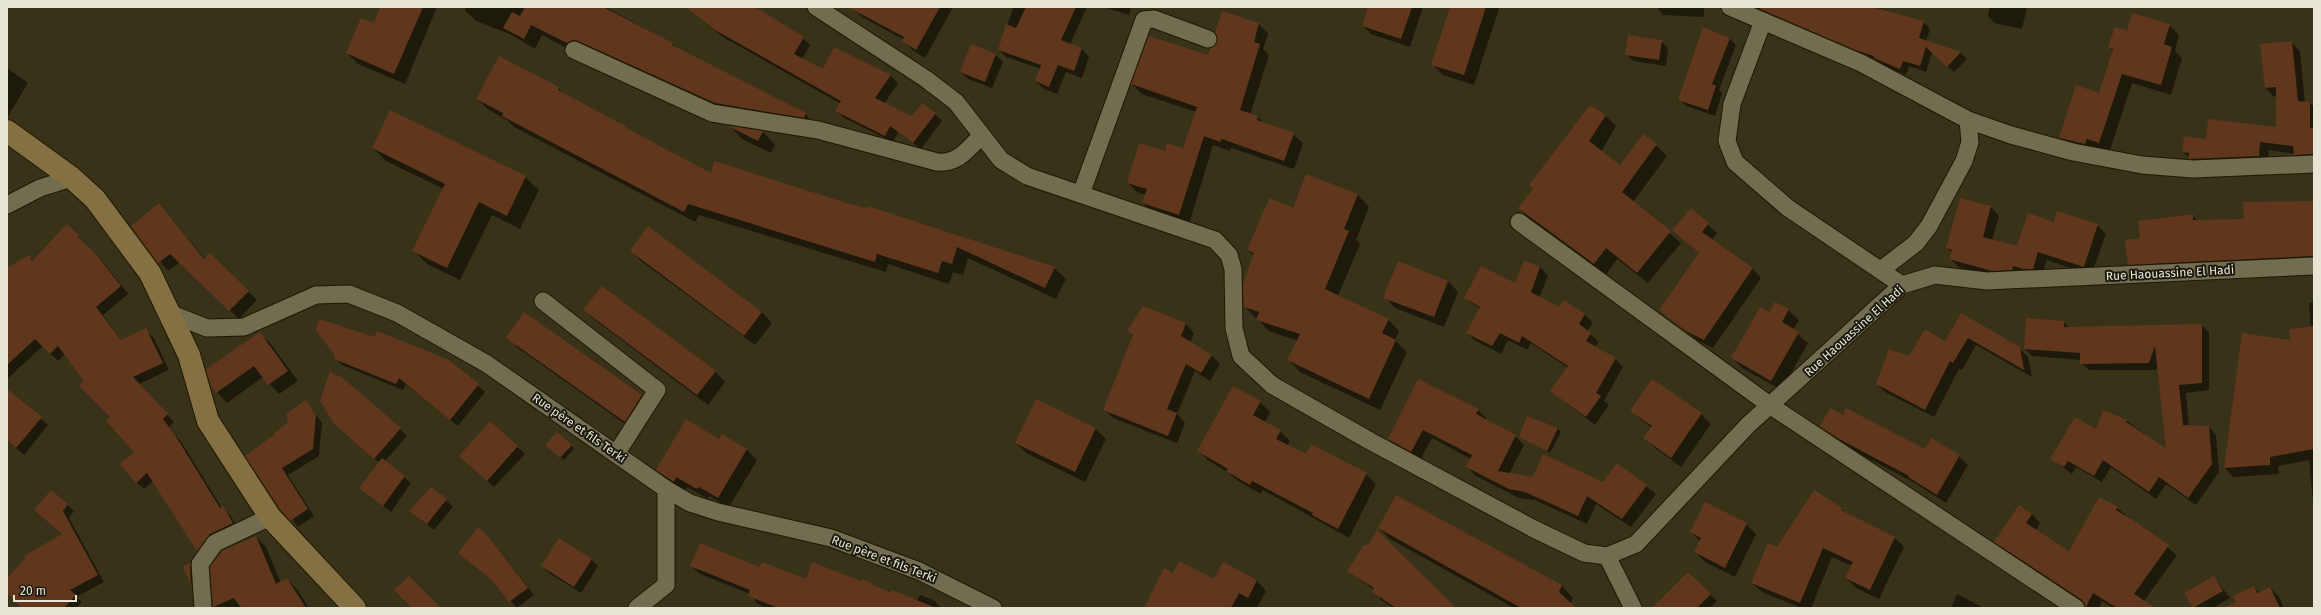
<svg xmlns="http://www.w3.org/2000/svg" width="2321" height="615" viewBox="0 0 2321 615" font-family="'Fira Sans',sans-serif">
<style>
.shadow{fill:#0007}
.building{fill:#60371c}
.lines{fill:none;stroke-linecap:round;stroke-linejoin:round}
.street-casing{stroke:#1f1901;stroke-width:19}
.secondary-casing{stroke:#1f1901;stroke-width:24}
.street{stroke:#726c50;stroke-width:17}
.secondary{stroke:#857044;stroke-width:22}
.labels{text-anchor:middle;dominant-baseline:central;stroke-width:4;stroke-linejoin:round;paint-order:stroke}
.street-label{font-size:12px;fill:#e9e5d6;stroke:#1c1a0e}
</style>
<rect width="100%" height="100%" fill="#383218"/>
<!-- shadow -->
<g class="shadow">
<polygon points="382,7 437,7 405,84 358,64 347,53 375,25"/>
<polygon points="466,7 605,7 672,43 678,49 805,114 816,125 727,114 578,54 542,35 535,49 512,35 476,21 465,10"/>
<polygon points="687,7 752,7 803,38 810,45 802,59 824,70 834,48 891,76 898,83 884,104 912,117 935,114 942,121 921,149 898,132 893,142 844,118 837,111 841,104 723,37"/>
<polygon points="854,7 953,7 925,58 912,50 904,40 862,17 854,9"/>
<polygon points="1011,7 1087,7 1070,44 1082,49 1089,57 1082,78 1066,72 1057,94 1044,89 1036,81 1041,69 1006,57 999,50 1013,8"/>
<polygon points="1103,7 1131,7 1129,15"/>
<polygon points="1369,7 1423,7 1410,47 1371,34 1363,26"/>
<polygon points="1451,7 1497,7 1499,9 1474,85 1443,75 1432,64"/>
<polygon points="1657,7 1704,7 1704,17 1663,15"/>
<polygon points="1750,7 1875,7 1924,22 1930,29 1926,41 1961,53 1967,59 1954,72 1932,52 1926,72 1909,66 1906,75 1881,65 1877,60"/>
<polygon points="1990,7 2027,7 2022,29 1994,23 1988,16"/>
<polygon points="1222,12 1259,24 1268,34 1263,49 1269,55 1250,115 1258,117 1264,123 1293,134 1303,143 1294,169 1231,148 1230,151 1213,145 1189,224 1153,213 1143,203 1146,195 1137,192 1128,183 1166,153 1183,149 1196,112 1142,94 1132,84 1208,57 1219,42"/>
<polygon points="2169,25 2179,35 2175,51 2182,58 2171,95 2132,83 2109,153 2070,148 2060,137 2100,94 2113,51 2110,47 2128,32"/>
<polygon points="1729,38 1736,45 1719,90 1722,93 1715,116 1686,106 1679,99"/>
<polygon points="1661,41 1668,48 1666,66 1633,61 1626,54"/>
<polygon points="2291,42 2300,51 2305,103 2310,103 2314,107 2314,163 2303,163 2295,154 2269,150 2267,165 2198,167 2183,152 2207,140 2276,128 2277,96 2274,97 2266,88"/>
<polygon points="996,55 1003,62 992,88 968,79 961,72"/>
<polygon points="7,68 28,83 7,118"/>
<polygon points="558,88 564,94 630,131 711,174 1054,268 1066,279 1056,299 968,258 963,275 953,272 949,284 888,264 886,272 699,215 695,222 514,127 507,120 489,110 477,99"/>
<polygon points="1605,115 1616,126 1601,152 1620,167 1656,145 1667,156 1633,202 1681,243 1648,283 1617,259 1606,275 1530,219 1519,208"/>
<polygon points="731,127 763,132 775,145 771,153 742,139"/>
<polygon points="373,148 525,177 539,190 520,229 492,215 460,280 427,264 414,251 444,189 386,161"/>
<polygon points="1307,175 1358,195 1369,207 1356,240 1360,244 1338,296 1388,319 1399,331 1395,340 1407,352 1380,410 1300,372 1289,360 1298,341 1269,331 1245,307 1254,256 1248,250 1294,209"/>
<polygon points="2314,202 2314,266 2139,274 2129,264 2141,239 2192,215 2198,221 2245,220"/>
<polygon points="1991,207 1999,216 1992,240 2018,247 2055,223 2097,225 2106,234 2091,275 2047,260 2041,277 2001,279 1959,267 1950,259 1952,253 1947,248"/>
<polygon points="1691,209 1717,233 1712,240 1752,268 1761,278 1713,348 1697,340 1660,310 1700,254 1673,230"/>
<polygon points="167,213 205,259 210,254 257,300 239,319 180,262 168,271 132,226"/>
<polygon points="67,225 103,262 128,294 103,315 122,341 145,330 153,337 169,370 139,384 174,422 169,427 182,443 222,508 230,515 240,531 205,558 198,551 153,481 144,489 136,482 135,452 65,354 58,361 43,346 7,379 7,269 29,257 34,261"/>
<polygon points="631,251 762,312 772,323 755,345 641,261"/>
<polygon points="1524,261 1540,267 1548,276 1539,298 1560,308 1565,301 1585,315 1593,323 1587,331 1599,342 1595,347 1615,358 1623,367 1604,401 1609,405 1595,425 1551,391 1568,368 1531,343 1527,350 1508,340 1501,354 1476,341 1467,333 1480,309 1465,298 1515,285"/>
<polygon points="1448,281 1458,292 1444,327 1395,308 1385,297"/>
<polygon points="2314,302 2314,512 2309,460 2278,466 2279,474 2233,477 2225,468 2291,341 2311,328 2309,303"/>
<polygon points="1144,307 1186,324 1194,333 1190,343 1212,356 1220,364 1210,381 1195,371 1177,414 1185,423 1177,443 1113,418 1104,409 1134,337 1128,331"/>
<polygon points="584,310 715,371 725,382 708,405 595,320"/>
<polygon points="1788,310 1799,320 1793,330 1808,343 1782,390 1742,368 1732,358 1770,314"/>
<polygon points="1961,315 2019,348 2028,357 2032,377 1976,345 1962,370 1959,369 1934,417 1885,392 1877,384 1910,357 1946,342"/>
<polygon points="2064,322 2069,328 2201,325 2209,332 2209,390 2186,393 2189,426 2209,427 2216,435 2219,472 2196,505 2166,484 2156,499 2111,467 2102,482 2076,467 2072,474 2052,459 2096,430 2127,421 2167,450 2158,365 2156,370 2089,370 2081,363 2081,360 2032,356 2025,349"/>
<polygon points="260,333 270,343 298,381 279,394 263,377 227,403 217,392"/>
<polygon points="508,337 641,396 651,406 635,431 518,348"/>
<polygon points="335,358 449,361 485,392 458,426 406,384 403,390 342,365"/>
<polygon points="7,390 48,425 24,455 7,440"/>
<polygon points="1037,400 1096,429 1106,439 1085,482 1026,453 1016,443"/>
<polygon points="306,401 322,423 319,456 288,475 314,516 298,527 247,456 277,435"/>
<polygon points="1260,402 1270,412 1265,422 1280,431 1290,441 1287,446 1306,455 1311,445 1366,474 1376,484 1349,538 1263,490 1261,494 1238,481 1229,473 1209,461 1199,451"/>
<polygon points="1478,410 1487,419 1486,421 1515,436 1524,445 1509,474 1533,478 1604,483 1618,464 1656,494 1631,527 1596,504 1587,524 1535,500 1519,498 1476,476 1467,467 1471,459 1432,438 1420,460 1398,448 1389,439"/>
<polygon points="1631,411 1701,414 1711,424 1681,467 1655,448 1644,438 1652,428"/>
<polygon points="1843,416 1925,451 1932,440 1959,456 1968,465 1946,503 1913,482 1849,448 1821,426"/>
<polygon points="1528,418 1558,429 1561,432 1550,453 1521,436"/>
<polygon points="490,422 525,454 494,487 467,462"/>
<polygon points="400,429 407,436 385,461 411,483 391,512 360,487 380,463 342,431"/>
<polygon points="719,440 747,450 757,460 729,507 709,496 708,499 687,487 684,491 668,480 657,470"/>
<polygon points="571,445 574,449 564,460 550,448"/>
<polygon points="1396,496 1562,586 1573,598 1570,604 1574,608 1514,608 1390,539 1379,528"/>
<polygon points="446,500 453,507 434,530 411,511"/>
<polygon points="67,505 74,511 69,518 104,582 76,597 82,602 76,608 23,608 7,593 7,580 63,534 35,510"/>
<polygon points="2117,508 2177,555 2144,601 2153,608 2113,608 2102,601 2099,608 2088,608 2085,604 2004,550 1995,542 2032,514 2040,523 2036,530 2069,553"/>
<polygon points="1841,509 1847,514 1895,538 1904,547 1879,599 1856,588 1846,578 1852,566 1832,557 1811,608 1801,608 1762,592 1752,583 1777,548"/>
<polygon points="1746,524 1756,534 1735,577 1705,562 1695,552 1700,541 1691,532"/>
<polygon points="488,536 534,595 517,608 497,584 459,553"/>
<polygon points="256,537 266,547 281,583 287,579 297,589 309,608 214,608 211,567"/>
<polygon points="591,559 598,566 581,593 549,573 542,566"/>
<polygon points="1223,564 1257,581 1266,591 1257,608 1145,608 1173,574 1215,580"/>
<polygon points="190,565 200,575 201,594 192,585 185,567"/>
<polygon points="692,566 760,569 806,580 917,601 920,595 934,600 941,608 767,608 758,604 750,594 700,574"/>
<polygon points="1349,571 1454,608 1394,608 1381,600 1374,590"/>
<polygon points="1688,573 1717,601 1710,608 1654,608"/>
<polygon points="2214,577 2230,598 2213,608 2194,608 2185,593"/>
<polygon points="2254,587 2259,593 2270,588 2279,597 2284,608 2240,608"/>
<polygon points="1957,594 1984,608 1951,608"/>
</g>
<!-- building -->
<g class="building">
<polygon points="380,7 423,7 394,74 346,53 361,18 374,23"/>
<polygon points="525,7 603,7 673,43 672,45 806,113 804,118 715,103 578,41 573,40 567,43 531,25 524,39 503,28 512,12 520,16"/>
<polygon points="686,7 755,7 804,37 794,54 823,69 834,47 891,75 875,98 912,116 922,103 936,113 913,143 890,126 885,136 835,111 841,101 715,30"/>
<polygon points="848,7 940,7 916,50 902,41 904,37"/>
<polygon points="1026,7 1076,7 1061,40 1082,48 1074,71 1058,65 1049,87 1035,81 1041,65 998,50 1006,24 1016,28"/>
<polygon points="1368,7 1412,7 1401,39 1362,26"/>
<polygon points="1450,7 1486,7 1464,75 1431,65"/>
<polygon points="1761,7 1873,7 1924,21 1919,38 1961,52 1947,67 1926,47 1920,66 1903,61 1900,69 1874,58 1874,56 1855,50 1760,9"/>
<polygon points="1222,11 1259,23 1254,42 1260,44 1240,110 1258,116 1257,120 1294,133 1284,161 1222,139 1220,142 1204,136 1179,215 1142,203 1147,189 1127,183 1139,143 1165,151 1167,143 1183,148 1197,107 1131,84 1149,36 1208,55 1210,49 1217,42 1215,32"/>
<polygon points="2132,13 2170,24 2164,44 2172,47 2161,85 2122,74 2099,143 2087,139 2085,144 2059,138 2076,85 2099,93 2113,49 2108,47 2115,27 2127,31"/>
<polygon points="1703,27 1730,38 1712,84 1716,86 1708,110 1678,100"/>
<polygon points="1628,35 1662,40 1659,60 1625,55"/>
<polygon points="2292,41 2298,101 2310,102 2310,128 2314,127 2314,154 2294,155 2293,146 2260,142 2259,156 2188,159 2189,153 2182,152 2184,136 2206,139 2208,119 2276,127 2276,87 2265,88 2260,44"/>
<polygon points="971,44 996,54 985,82 960,72"/>
<polygon points="499,56 559,87 558,90 627,127 626,128 711,173 714,161 853,205 867,208 868,206 1055,267 1045,288 957,247 952,264 942,261 938,273 877,254 875,262 688,204 684,212 502,116 503,113 476,99"/>
<polygon points="1590,105 1606,115 1589,141 1620,165 1643,134 1657,144 1622,192 1671,231 1637,273 1606,248 1594,264 1518,208 1533,189 1529,185"/>
<polygon points="390,110 526,176 507,216 479,202 447,268 412,251 445,184 372,148"/>
<polygon points="728,126 763,131 758,141"/>
<polygon points="1306,174 1358,194 1344,229 1349,231 1325,289 1389,319 1382,333 1396,340 1369,399 1287,360 1300,334 1256,320 1259,312 1244,307 1243,284 1254,253 1247,250 1264,210 1270,198 1293,208"/>
<polygon points="1960,198 1991,206 1983,237 2017,246 2028,213 2054,222 2057,211 2098,224 2084,267 2038,252 2033,269 2024,269 2013,266 2012,270 1992,271 1949,259 1952,250 1946,248"/>
<polygon points="2314,201 2314,256 2128,265 2125,240 2140,238 2138,221 2193,214 2193,220 2244,219 2243,202"/>
<polygon points="159,203 204,259 210,253 249,291 229,311 170,254 158,263 131,226"/>
<polygon points="1691,208 1709,223 1702,232 1753,268 1704,340 1686,331 1659,310 1699,253 1672,230"/>
<polygon points="67,224 79,235 78,237 95,253 121,286 96,307 121,340 146,328 163,363 133,377 168,414 163,419 175,435 220,508 223,506 233,523 210,534 197,551 147,473 136,483 120,464 134,452 106,421 110,417 79,386 84,381 58,346 50,354 35,339 7,365 7,268 29,255 32,261"/>
<polygon points="648,226 762,312 744,336 630,251"/>
<polygon points="1524,260 1540,267 1531,292 1559,307 1564,300 1585,314 1579,324 1591,333 1586,341 1616,358 1596,393 1601,396 1586,417 1550,391 1568,366 1522,336 1519,343 1500,333 1492,346 1466,333 1480,307 1464,298 1481,266 1515,283"/>
<polygon points="1398,261 1448,281 1434,317 1383,298"/>
<polygon points="602,286 716,371 697,395 583,310"/>
<polygon points="1775,302 1789,309 1782,322 1799,332 1771,381 1731,358 1760,307 1769,312"/>
<polygon points="1143,306 1186,323 1181,336 1212,355 1201,373 1186,364 1167,409 1177,413 1168,436 1103,410 1133,335 1127,331"/>
<polygon points="524,312 642,395 625,422 506,338"/>
<polygon points="1961,313 2020,347 2024,370 1968,338 1953,363 1950,361 1925,410 1876,384 1889,349 1909,356 1925,329 1945,341"/>
<polygon points="2026,318 2064,321 2064,327 2202,324 2202,383 2179,385 2183,425 2209,426 2212,464 2188,498 2159,477 2149,492 2103,460 2094,476 2068,461 2064,467 2050,459 2075,417 2096,429 2103,410 2127,420 2126,422 2166,448 2155,346 2149,363 2080,364 2080,353 2024,349"/>
<polygon points="319,319 375,337 377,331 449,360 479,384 450,420 399,378 396,384 334,359 335,356 316,330"/>
<polygon points="2314,326 2314,449 2270,457 2270,465 2224,468 2242,333 2290,340 2289,329"/>
<polygon points="260,332 288,371 268,385 254,366 216,393 211,386 206,369"/>
<polygon points="330,371 336,376 339,375 401,428 374,459 334,424 320,401"/>
<polygon points="1418,379 1479,409 1476,414 1516,435 1498,471 1533,477 1543,454 1603,482 1617,463 1647,485 1622,519 1587,496 1578,516 1525,492 1509,489 1466,467 1472,455 1423,430 1411,452 1388,439"/>
<polygon points="1652,379 1702,413 1671,458 1643,438 1652,426 1630,411"/>
<polygon points="1233,386 1261,401 1253,415 1281,430 1276,439 1306,454 1311,444 1367,473 1338,529 1312,515 1313,513 1252,481 1250,485 1226,471 1228,469 1197,451"/>
<polygon points="7,389 42,417 16,448 7,440"/>
<polygon points="1036,399 1096,428 1075,472 1015,443"/>
<polygon points="306,400 316,415 313,449 282,468 308,509 290,521 280,509 245,456 275,434 274,433 288,422 286,414"/>
<polygon points="1830,408 1843,415 1846,408 1925,449 1931,438 1960,455 1937,495 1908,477 1909,476 1839,439 1820,426"/>
<polygon points="1527,416 1558,428 1547,451 1519,437"/>
<polygon points="686,419 719,439 722,434 747,449 718,498 699,487 697,489 676,477 674,482 656,470"/>
<polygon points="490,421 518,446 487,481 459,456"/>
<polygon points="557,432 572,445 560,458 545,445"/>
<polygon points="382,458 405,476 383,506 359,488"/>
<polygon points="431,487 447,499 427,524 409,511"/>
<polygon points="51,490 68,504 63,511 98,575 70,590 76,595 64,608 22,608 7,594 7,578 26,558 24,556 62,534 34,510"/>
<polygon points="1814,490 1842,508 1841,510 1895,537 1870,590 1845,578 1853,562 1823,548 1800,603 1751,583 1768,543 1777,547"/>
<polygon points="1396,495 1562,585 1559,592 1576,608 1521,608 1378,528"/>
<polygon points="2099,497 2118,507 2116,510 2133,520 2169,545 2134,594 2156,608 2117,608 2093,593 2086,607 2082,600 1994,542 2019,505 2032,514 2026,523 2069,551"/>
<polygon points="1705,502 1747,523 1725,568 1694,552 1701,538 1690,532"/>
<polygon points="478,527 488,536 528,588 509,602 493,581 458,553"/>
<polygon points="1377,530 1456,608 1396,608 1372,592 1374,588 1347,571 1364,545 1368,545"/>
<polygon points="256,536 276,584 287,578 306,608 241,608 234,598 213,607 210,567 222,551"/>
<polygon points="559,538 592,559 574,587 541,566"/>
<polygon points="700,543 759,567 762,562 806,579 812,562 861,581 862,579 890,593 892,590 936,608 778,608 748,596 750,590 690,566"/>
<polygon points="1179,561 1214,579 1223,562 1257,580 1248,598 1239,593 1231,608 1144,608 1164,568 1173,573"/>
<polygon points="190,563 190,565 191,586 183,566"/>
<polygon points="1688,572 1711,594 1697,608 1652,608"/>
<polygon points="409,576 441,608 412,608 394,590"/>
<polygon points="2214,576 2223,591 2193,608 2184,593"/>
<polygon points="2254,586 2257,593 2270,587 2280,608 2223,608 2236,602 2233,596"/>
</g>
<g class="lines">
<defs>
<g id="street">
<polyline points="816,7 926,79 956,102 1001,160 1027,176 1215,240 1229,255 1233,269 1234,328 1241,356 1272,385 1370,441 1534,529 1584,553 1607,556 1636,544 1748,425 1902,285 1935,275 1987,281 2314,266"/>
<polyline points="1730,7 1861,63 1968,120 2011,135 2073,152 2142,165 2193,169 2314,164"/>
<polyline points="1763,21 1732,104 1727,141 1735,162 1788,208 1902,285"/>
<path d="M574,50L712,113L818,130L937,162C958,164 968,149 981,136"/>
<polyline points="1081,194 1144,20 1154,19 1208,39"/>
<polyline points="7,205 40,188 72,178"/>
<polyline points="1519,222 1771,406 2076,608"/>
<polyline points="1881,270 1916,243 1929,226 1964,161 1970,142 1968,120"/>
<polyline points="543,301 657,390 616,454"/>
<polyline points="169,313 207,328 244,327 316,295 349,294 397,313 487,364 666,489 690,503 718,512 831,538 919,571 993,608"/>
<polyline points="1607,556 1633,608"/>
<polyline points="203,608 200,564 215,543 270,517"/>
<polyline points="637,608 666,585 666,489"/>
</g>
<polyline id="secondary" points="7,131 72,178 95,199 150,273 189,355 208,421 270,517 355,608"/>
</defs>
<!-- street casing -->
<use href="#street" class="street-casing"/>
<!-- secondary casing -->
<use href="#secondary" class="secondary-casing"/>
<!-- street -->
<use href="#street" class="street"/>
<!-- secondary -->
<use href="#secondary" class="secondary"/>
</g>
<g class="labels">
<!-- street labels -->
<g class="street-label">
<text transform="translate(2170 273) rotate(-3)">Rue Haouassine El Hadi</text>
<text transform="translate(1854 331) rotate(-42)">Rue Haouassine El Hadi</text>
<text transform="translate(579 428) rotate(35)">Rue père et fils Terki</text>
<text transform="translate(884 559) rotate(21)">Rue père et fils Terki</text>
</g>
</g>
<!-- border -->
<rect width="2321" height="615" fill="none" stroke="#e9e5d6" stroke-width="16"/>
<!-- scale -->
<path d="M14 595v6h62v-6" fill="none" stroke="#e9e5d6" stroke-width="2"/>
<text x="20" y="595" font-size="12" fill="#e9e5d6" stroke="#1c1a0e" stroke-width="3" paint-order="stroke">20 m</text>
</svg>
